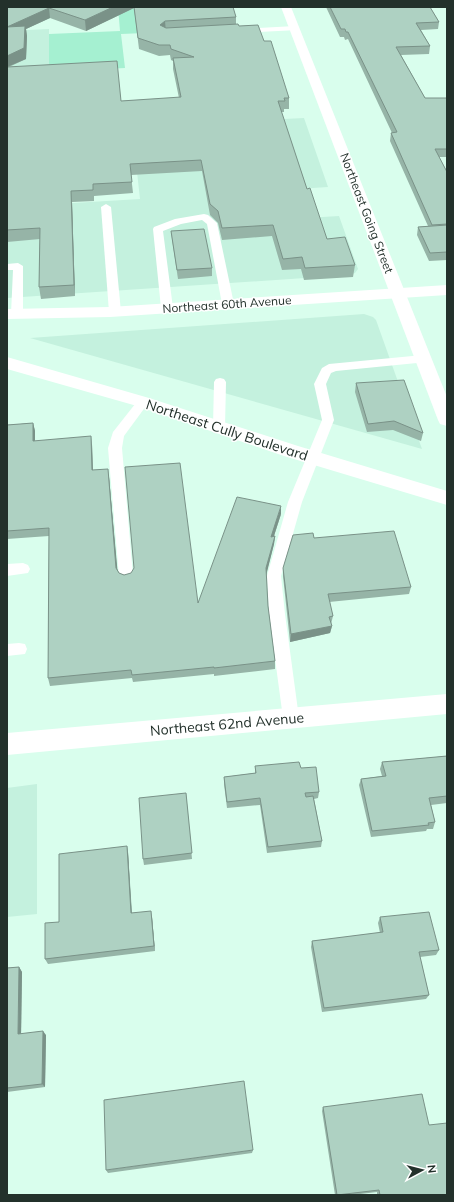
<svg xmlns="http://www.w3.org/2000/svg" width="454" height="1202" viewBox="0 0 454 1202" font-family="Mulish,sans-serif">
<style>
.built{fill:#c4f1de}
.green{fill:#a5f0d1}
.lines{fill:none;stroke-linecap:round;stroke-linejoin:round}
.service{fill:#fff;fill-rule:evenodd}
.minor{fill:#fff;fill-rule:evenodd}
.tertiary{fill:#fff;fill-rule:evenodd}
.secondary{fill:#fff;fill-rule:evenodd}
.wall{fill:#96b4a7;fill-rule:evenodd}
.shaded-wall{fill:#7a9288}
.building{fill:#aed1c2;stroke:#7a9288}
.labels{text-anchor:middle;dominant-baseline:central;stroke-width:3;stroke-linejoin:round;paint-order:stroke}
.far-street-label{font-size:12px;fill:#23312b;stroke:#fff}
.street-label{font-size:14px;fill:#23312b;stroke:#fff}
</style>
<rect width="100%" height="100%" fill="#d9feed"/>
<!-- built -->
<g class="built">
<polygon points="49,29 49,72 7,74 7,31"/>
<polygon points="304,118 328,187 235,193 242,222 339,216 358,269 355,273 349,275 7,298 7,207 140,199 132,127"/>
<polygon points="364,314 373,317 376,320 422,449 30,338"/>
<polygon points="37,784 37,914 7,917 7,788"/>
</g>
<!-- green -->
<polygon class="green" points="118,7 165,7 169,32 121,34 125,68 49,72 49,34 120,31"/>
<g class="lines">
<!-- service -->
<g class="service">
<polygon points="295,26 299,28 298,30 240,33 236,31 240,29"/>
<polygon points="106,204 111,207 121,312 119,314 111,314 109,312 101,207"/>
<polygon points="204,214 208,215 217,223 234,304 228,307 222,304 207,224 202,220 181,224 163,231 173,308 171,310 163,310 161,308 153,229 154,227 175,219"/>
<polygon points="18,263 23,266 23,314 21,316 13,316 11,314 13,270 7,270 7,264"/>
<polygon points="423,355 427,356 429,359 427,362 336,371 331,373 326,384 334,420 302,502 281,576 285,614 299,718 297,723 291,725 285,723 283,718 269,614 267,576 288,502 322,420 314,384 322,368 329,364"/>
<polygon points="220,378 224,379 226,382 225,427 224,430 219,431 214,430 213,427 214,382 216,379"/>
<polygon points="143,398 147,399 149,402 124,436 122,448 133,576 131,580 126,582 121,580 119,576 108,448 113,432 139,399"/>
<polygon points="23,563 28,565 30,569 28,573 7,576 7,564"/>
<polygon points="19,643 25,644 27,649 25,654 7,656 7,644"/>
</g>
<!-- minor -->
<g class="minor">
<polygon points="281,7 291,7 447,397 447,426 440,424 438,420"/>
<polygon points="447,694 447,714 7,755 7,733"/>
</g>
<!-- tertiary -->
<polygon class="tertiary" points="447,285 447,295 110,317 7,319 7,309 110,307"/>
<!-- secondary -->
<polygon class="secondary" points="7,357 149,398 298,446 447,491 447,505 284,456 137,406 7,369"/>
</g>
<!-- wall -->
<g class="wall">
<path d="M7,7H233L236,17V24L264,41L289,98V109H284V112H281L307,189L327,239L355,265L353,277L304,280L301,269L282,270L272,236L222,240L218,223L210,215L202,171L131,175L133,193L94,196V201L72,202L75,296L41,299L39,287L40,239L7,242ZM134,8L139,49L159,56L170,55L171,60L173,61V69L179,98L121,101L9,67L26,59L27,36L26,29L50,18L86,31Z"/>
<polygon points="326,7 430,7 439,22 438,29 421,30 430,46 429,54 401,55 425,98 447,98 447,157 439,157 447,172 447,260 429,261 417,235 418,227 428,226 390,141 391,133 392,133 348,39 345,40 344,37 340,37"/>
<polygon points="171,231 212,268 212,276 178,279 172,239"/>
<polygon points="356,383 423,433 421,441 393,430 367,432 355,392"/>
<polygon points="33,423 35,431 35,441 92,444 93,470 109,477 117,569 119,573 198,603 281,514 274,536 275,536 274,544 266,574 268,606 275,661 275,669 214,676 214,674 133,682 132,678 50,686 48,678 49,536 7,539 7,425"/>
<polygon points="314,538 411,587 409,594 329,602 333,616 331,624 332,626 330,633 290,642 283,576 283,568"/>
<polygon points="447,756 447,803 431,805 435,822 433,829 427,829 426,831 371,837 359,785 361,779 382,776 380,769 382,762"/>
<polygon points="255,766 301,768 319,792 318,798 314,799 322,841 321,847 267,853 260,805 227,808 224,784 224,777 255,773"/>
<polygon points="186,793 192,859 144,865 143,859"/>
<polygon points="127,846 128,852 132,913 152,917 155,951 48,964 45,959 59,922"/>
<polygon points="380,917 439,950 436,955 420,957 429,995 426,999 322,1012 311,947 312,941 380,933 378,923"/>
<polygon points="19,967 22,972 21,1034 46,1035 45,1087 7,1092 7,968"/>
<polygon points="323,1107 429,1125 447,1195 377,1195 377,1192 352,1195 335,1195 322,1111"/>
<polygon points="253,1150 252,1153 108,1173 106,1170"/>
</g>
<!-- shaded-wall -->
<g class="shaded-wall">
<polygon points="113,7 133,7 134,8 86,31 85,20"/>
<polygon points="49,8 50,18 26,29 27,36 26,59 7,67 7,27"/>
<polygon points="165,21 166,32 160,25"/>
<polygon points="71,191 72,202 75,296 74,285"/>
<polygon points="33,423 35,431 35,449 33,441"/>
<polygon points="91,436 92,444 93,478 92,470"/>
<polygon points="108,469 109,477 118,576 116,568"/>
<polygon points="281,506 281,514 271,545 271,537"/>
<polygon points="275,536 274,544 266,576 266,568"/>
<polygon points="332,626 330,633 290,642 291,634"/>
<polygon points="127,846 128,852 132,919 131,913"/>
<polygon points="151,911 152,917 155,951 154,946"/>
<polygon points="19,967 22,972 21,1038 18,1034"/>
<polygon points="43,1031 46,1035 45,1087 42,1084"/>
</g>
<!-- building -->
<g class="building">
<polygon points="7,7 113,7 85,20 49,8 7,27"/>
<polygon points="134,7 233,7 236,17 165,21 160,25 166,28 238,24 239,26 258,25 264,41 271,41 289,98 284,98 285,101 278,101 307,189 310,188 327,239 345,237 355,265 305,268 302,257 283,259 273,225 222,228 218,211 210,204 201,160 130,164 132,182 93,184 93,190 71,191 74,285 39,287 40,228 7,230 7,67 117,61 121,101 181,97 173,58 194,57 171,49 170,45 159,45 138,38"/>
<polygon points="330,7 430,7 439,22 416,23 430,46 396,47 425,98 447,98 447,149 435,149 447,172 447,224 432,225 391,133 397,132 348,32 346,32 345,29 341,29"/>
<polygon points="25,26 24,48 7,56 7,27"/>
<polygon points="447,225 447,252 430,253 418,227"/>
<polygon points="204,229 212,268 177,270 171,231"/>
<polygon points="404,380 423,433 394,421 368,424 356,383"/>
<polygon points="33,423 33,441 91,436 92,470 108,469 116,568 119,573 124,575 131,573 134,568 125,467 180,463 198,603 237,497 281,506 271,537 275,536 266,568 268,606 275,661 214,668 214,667 132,675 131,670 48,678 49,528 7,531 7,425"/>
<polygon points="394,531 411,587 328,594 333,616 329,617 332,626 291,634 283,568 293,535 313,533 314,538"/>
<polygon points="447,756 447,796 429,798 435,822 428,823 429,825 372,831 361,779 386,776 382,762"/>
<polygon points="299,762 301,768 316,767 319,792 305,793 306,797 313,796 322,841 268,847 260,798 227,802 224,777 256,773 255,766"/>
<polygon points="186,793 192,853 143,859 139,798"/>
<polygon points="127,846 131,913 151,911 154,946 45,959 45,923 59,922 59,854"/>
<polygon points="429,912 439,950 419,952 429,995 324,1008 312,941 383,932 380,917"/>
<polygon points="19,967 18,1034 43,1031 42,1084 7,1088 7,968"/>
<polygon points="244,1081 253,1150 106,1170 104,1100"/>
<polygon points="422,1094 429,1125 447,1123 447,1195 380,1195 379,1190 337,1195 323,1107"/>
</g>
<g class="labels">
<!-- far-street labels -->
<g class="far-street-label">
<text transform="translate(367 213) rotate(69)">Northeast Going Street</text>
<text transform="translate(227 304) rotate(-4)">Northeast 60th Avenue</text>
</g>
<!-- street labels -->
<g class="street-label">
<text transform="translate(227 430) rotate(18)">Northeast Cully Boulevard</text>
<text transform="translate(227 724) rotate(-5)">Northeast 62nd Avenue</text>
</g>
</g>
<!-- border -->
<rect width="454" height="1202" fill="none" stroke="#23312b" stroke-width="16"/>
<!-- north arrow -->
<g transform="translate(422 1170) rotate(83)" stroke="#ffffff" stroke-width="3" paint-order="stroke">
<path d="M0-3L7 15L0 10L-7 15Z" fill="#23312b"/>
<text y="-6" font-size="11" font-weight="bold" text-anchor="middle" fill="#23312b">N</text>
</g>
</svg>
